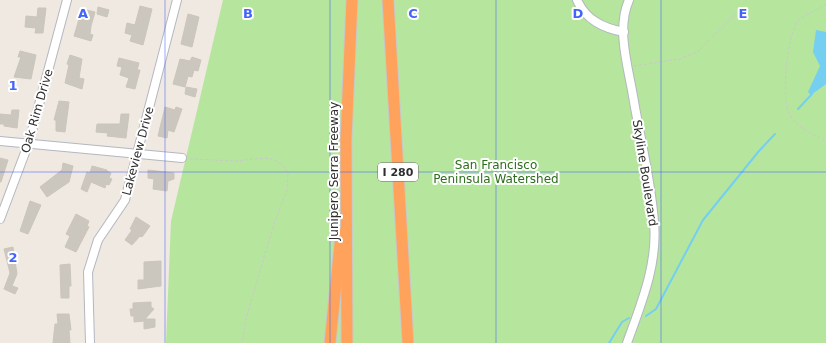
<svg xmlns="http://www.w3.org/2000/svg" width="826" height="343" viewBox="0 0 826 343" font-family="'DejaVu Sans',sans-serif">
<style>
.green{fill:#b6e59e}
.water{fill:#75cff0}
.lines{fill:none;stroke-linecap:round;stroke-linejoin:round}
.stream{stroke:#75cff0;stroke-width:2}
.building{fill:#cbc7bf;stroke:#cbc5ba}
.minor-casing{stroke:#b4b7c1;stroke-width:10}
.highway-casing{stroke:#c9c9c9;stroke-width:13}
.path{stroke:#c9c9c9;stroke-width:1;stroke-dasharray:3 2;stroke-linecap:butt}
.minor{stroke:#fff;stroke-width:8}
.highway{stroke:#ffa35c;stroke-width:11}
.grid{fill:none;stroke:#4264fb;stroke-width:1;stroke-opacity:0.55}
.labels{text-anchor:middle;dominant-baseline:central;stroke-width:4;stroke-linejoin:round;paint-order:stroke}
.shield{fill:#fff;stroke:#6d6d6d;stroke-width:1}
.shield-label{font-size:11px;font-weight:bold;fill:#2e2e2e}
.street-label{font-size:12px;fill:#2e2e2e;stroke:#fff}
.park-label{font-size:12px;fill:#2c6e1b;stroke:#fff}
.grid-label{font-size:13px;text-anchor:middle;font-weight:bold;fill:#4264fb;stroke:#fff;stroke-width:4;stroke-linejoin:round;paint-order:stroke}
</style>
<rect width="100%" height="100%" fill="#efe9e1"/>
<!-- green -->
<polygon class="green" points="223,0 826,0 826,343 166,343 171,221"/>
<!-- water -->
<polygon class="water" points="816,30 826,32 826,84 811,95 808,92 820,66 813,52"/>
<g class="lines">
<!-- stream -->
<g class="stream">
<polyline points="798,109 812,94"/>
<polyline points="646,316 656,309 703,220 759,151 775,134"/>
<polyline points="609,343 622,322 629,318"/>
</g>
</g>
<!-- building -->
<g class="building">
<polygon points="140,6 152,9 143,45 130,41 132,35 125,33 127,23 135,25"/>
<polygon points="98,7 109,10 107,17 97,14"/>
<polygon points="38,8 46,8 43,33 35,33 36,28 25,27 26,16 37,17"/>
<polygon points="82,9 95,12 91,26 90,34 93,35 91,41 74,36"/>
<polygon points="188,14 199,17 192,47 181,44"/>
<polygon points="20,51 36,55 31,79 14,77 21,57 18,57"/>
<polygon points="70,55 82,59 79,78 84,79 82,89 65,83 69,65 67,64"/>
<polygon points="192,57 201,60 198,71 194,70 192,77 188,76 185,87 173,84 180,59 190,61"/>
<polygon points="119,58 139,63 137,70 140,70 135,89 126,87 129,78 120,75 122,67 117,66"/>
<polygon points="186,87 197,89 195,97 185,94"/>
<polygon points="59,101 69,102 65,132 56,131 56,120 54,120"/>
<polygon points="165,107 175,110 176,107 182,109 174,132 168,130 167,138 158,136"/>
<polygon points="12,110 19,110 17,128 4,126 4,124 0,124 0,114 11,115"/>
<polygon points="121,114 129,114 126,138 107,136 108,133 96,132 97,124 120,124"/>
<polygon points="0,158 8,160 1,182 0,182"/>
<polygon points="63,163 73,166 69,182 47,197 40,187 62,170"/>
<polygon points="92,166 107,170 107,171 111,173 109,178 112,179 109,185 106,184 105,188 91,182 87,192 81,189 87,172 90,173"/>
<polygon points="148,170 174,173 174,179 168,181 167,191 153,189 154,179 148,178"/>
<polygon points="30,201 41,205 28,234 20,231"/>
<polygon points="76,214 89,221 87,226 89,227 76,252 65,247 70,236 66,234"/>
<polygon points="136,217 150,226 142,237 140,236 132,245 125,240 132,230 130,229"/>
<polygon points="13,247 17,274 12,286 18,288 15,294 4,289 10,273 4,249"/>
<polygon points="161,261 161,286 138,289 138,280 144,280 144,262"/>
<polygon points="70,264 71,286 69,286 69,298 61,298 60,265"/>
<polygon points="151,302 151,307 154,309 145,319 155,319 155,327 144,329 144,321 134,322 134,316 131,316 130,309 133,309 133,303"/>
<polygon points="57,314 69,314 71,330 69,330 70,343 53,343 55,324 58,324"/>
</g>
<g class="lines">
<defs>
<g id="minor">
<path d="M577,0C586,20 603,28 624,32"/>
<polyline points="0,141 182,158"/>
<polyline points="0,219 29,142 67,0"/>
<polyline points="90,343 88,272 98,240 125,200 177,0"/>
<path d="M627,343C641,304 658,264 654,222C651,180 640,138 633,96C628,66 616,29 629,0"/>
</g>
<g id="highway">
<polyline points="388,0 408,343"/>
<polyline points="330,343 341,234"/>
<polyline points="347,343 346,140 352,0"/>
</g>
</defs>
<!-- minor casing -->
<use href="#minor" class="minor-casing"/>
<!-- highway casing -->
<use href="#highway" class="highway-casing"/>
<!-- path -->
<g class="path">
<path d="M826,4C818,11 805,13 798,21C787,35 781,98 789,114C795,126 814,135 826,141"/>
<polyline points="634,66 679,59 699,51 736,13"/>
<polyline points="190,159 235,161 265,158 273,159 282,165 288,173 287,190 274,224 247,315 242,343"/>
</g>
<!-- minor -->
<use href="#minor" class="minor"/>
<!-- highway -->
<use href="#highway" class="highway"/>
</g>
<!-- grid -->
<path class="grid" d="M165,0V343M330,0V343M496,0V343M661,0V343M0,172H826"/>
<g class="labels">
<!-- shield labels -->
<rect class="shield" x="378" y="163" width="40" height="18" rx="3"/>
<g class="shield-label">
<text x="398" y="172">I 280</text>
</g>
<!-- street labels -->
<g class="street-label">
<text transform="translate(37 111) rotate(-74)">Oak Rim Drive</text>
<text transform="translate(138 151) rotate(-75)">Lakeview Drive</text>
<text transform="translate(334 171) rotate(-90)">Junipero Serra Freeway</text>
<text transform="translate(645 173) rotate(81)">Skyline Boulevard</text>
</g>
<!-- park labels -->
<g class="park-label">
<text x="496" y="165">San Francisco<tspan x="496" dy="14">Peninsula Watershed</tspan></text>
</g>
</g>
<g class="grid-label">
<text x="83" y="18">A</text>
<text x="248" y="18">B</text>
<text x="413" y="18">C</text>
<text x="578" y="18">D</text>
<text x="743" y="18">E</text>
<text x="13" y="90">1</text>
<text x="13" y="262">2</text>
</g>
</svg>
